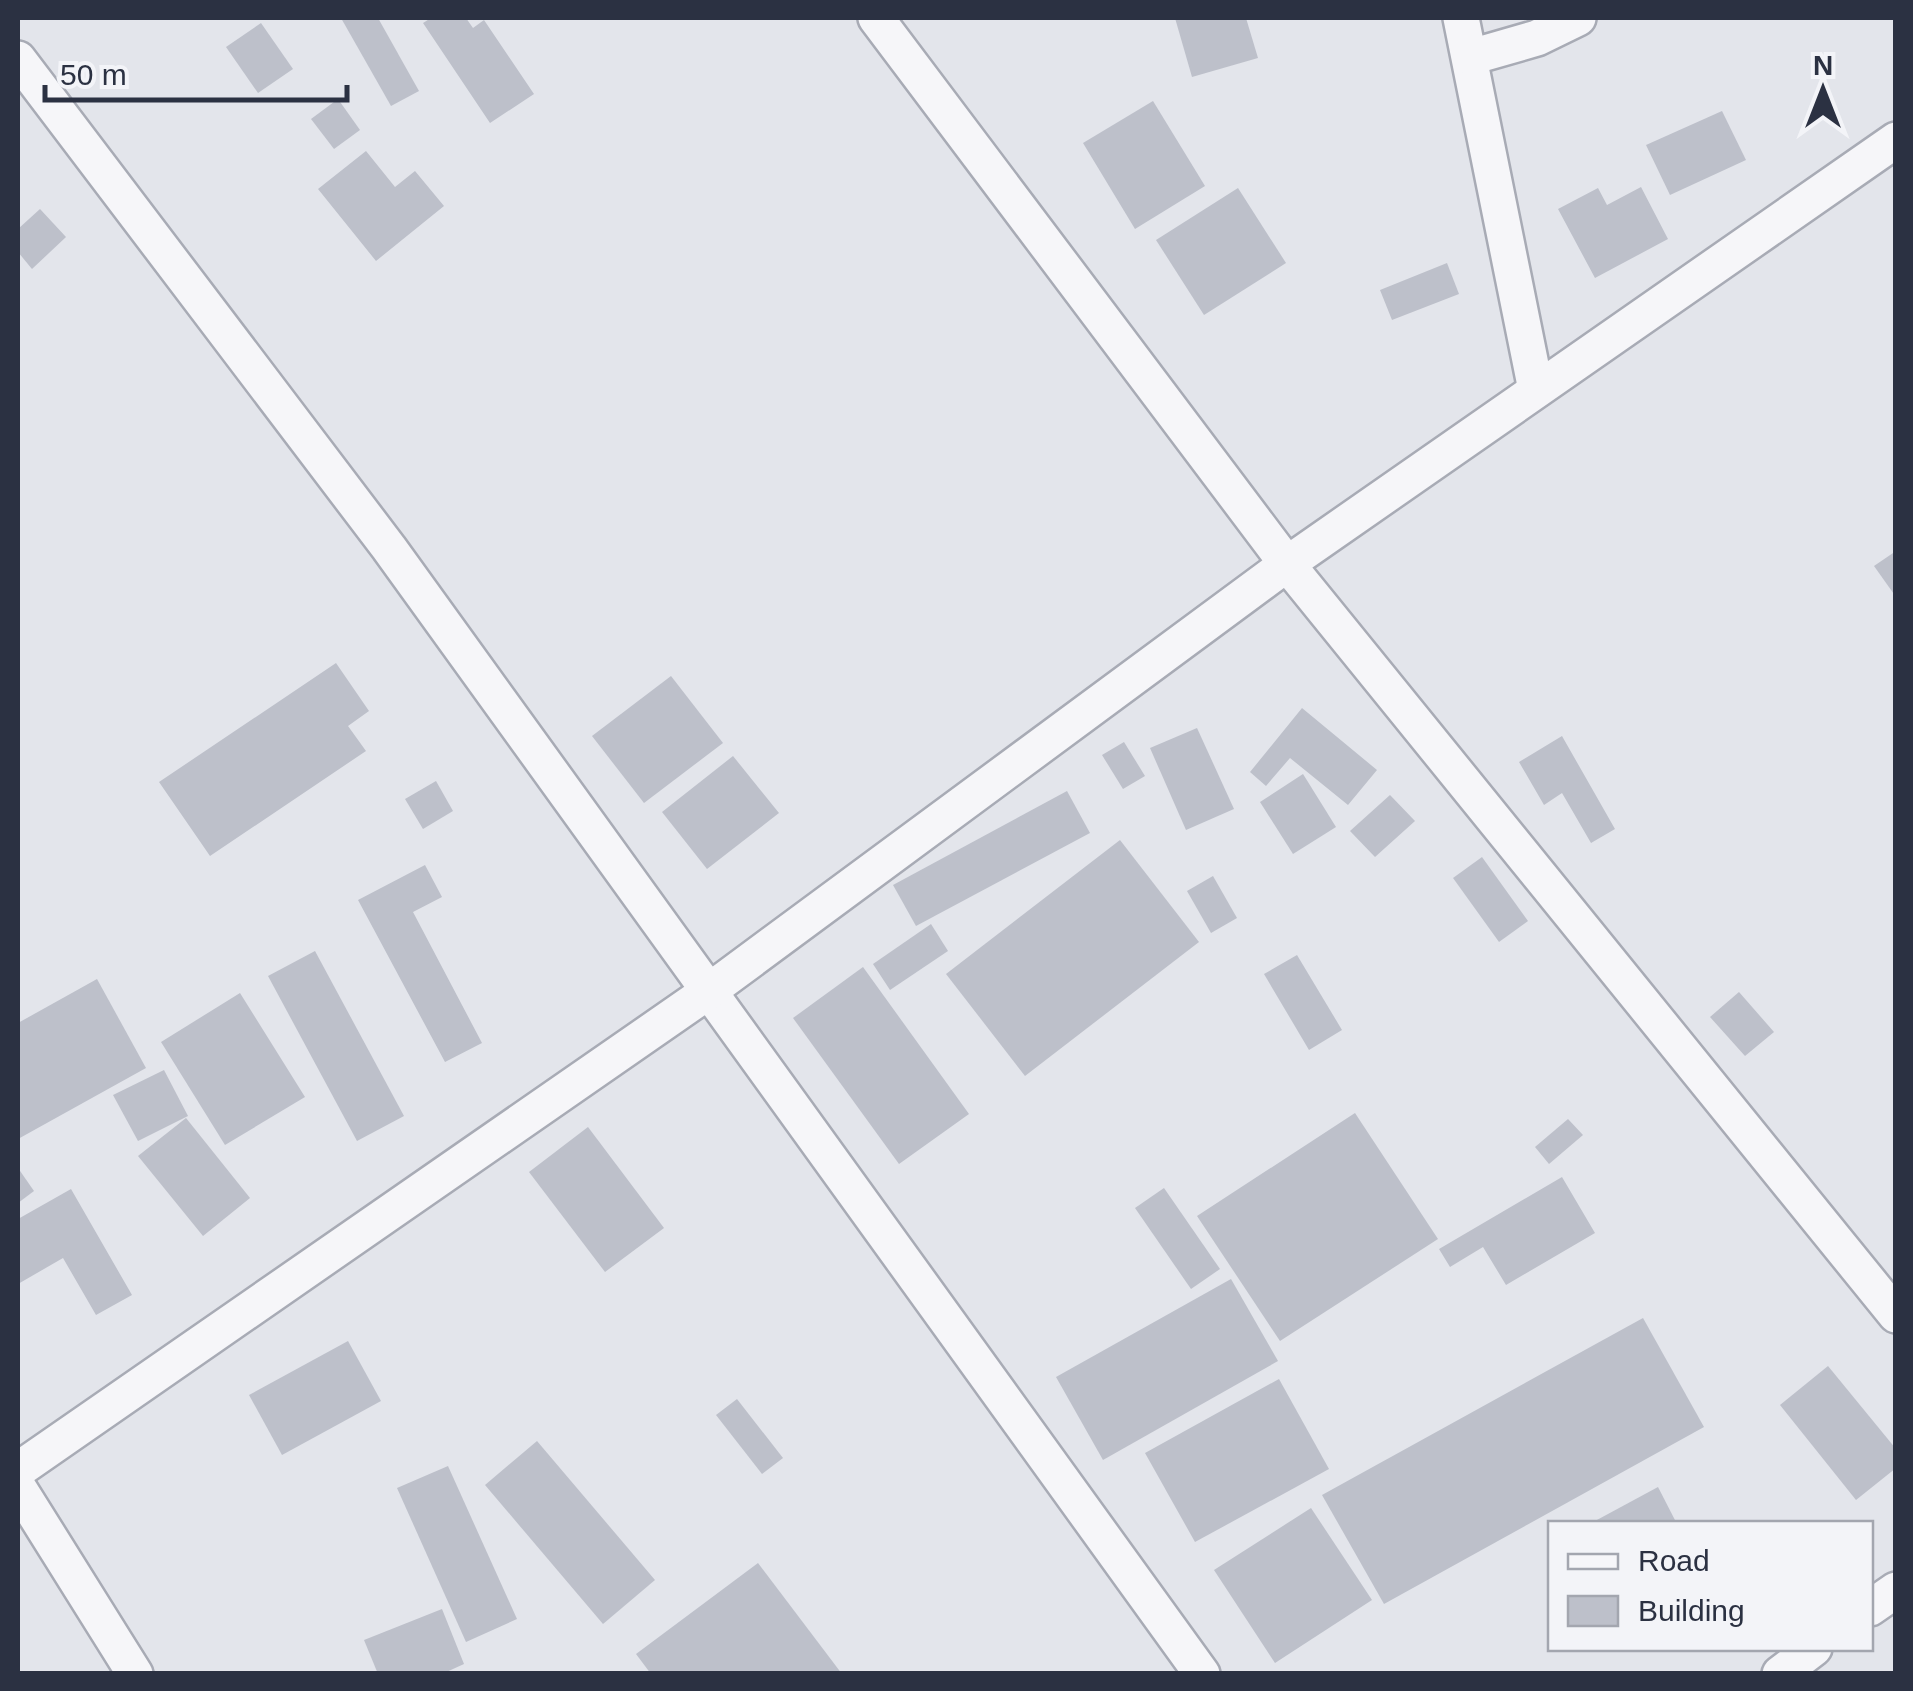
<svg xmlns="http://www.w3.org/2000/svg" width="1913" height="1691" viewBox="0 0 1913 1691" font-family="Helvetica,sans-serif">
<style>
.building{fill:#bdc0ca}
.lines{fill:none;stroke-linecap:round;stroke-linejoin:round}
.street-casing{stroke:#a8abb5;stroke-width:40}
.street{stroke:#f6f6f9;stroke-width:35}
</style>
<rect width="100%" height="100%" fill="#e3e5eb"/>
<!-- building -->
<g class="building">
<polygon points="341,18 378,18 419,91 391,106"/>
<polygon points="431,18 466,18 473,28 484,20 534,94 490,123 423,23"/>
<polygon points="1175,18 1246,18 1258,58 1192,77"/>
<polygon points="261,23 293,69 258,93 226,47"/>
<polygon points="338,99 360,130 334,149 311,119"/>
<polygon points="1153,101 1205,186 1135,229 1083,143"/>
<polygon points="1722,111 1746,160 1670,195 1646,145"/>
<polygon points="366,151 395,187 415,171 444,206 376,261 318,189"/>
<polygon points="1641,187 1668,239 1595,278 1558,209 1598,188 1607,205"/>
<polygon points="1238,188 1286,263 1204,315 1156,240"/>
<polygon points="40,209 66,237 32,269 18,252 18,229"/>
<polygon points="1447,263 1459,294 1392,320 1380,290"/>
<polygon points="1896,551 1896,597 1874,566"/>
<polygon points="336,663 369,711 348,726 366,751 210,856 159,782"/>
<polygon points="671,676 723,743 644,803 592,736"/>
<polygon points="1302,708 1377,770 1348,805 1290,758 1266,786 1250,772"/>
<polygon points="1197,728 1234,809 1186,830 1150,748"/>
<polygon points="1562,736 1615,829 1591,843 1562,793 1544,805 1519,762"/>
<polygon points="1124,742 1145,776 1123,789 1102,755"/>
<polygon points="733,756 779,813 707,869 662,812"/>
<polygon points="1303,774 1336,827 1293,854 1260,802"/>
<polygon points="436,781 453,811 423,829 405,799"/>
<polygon points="1067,791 1090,833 916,926 893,885"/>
<polygon points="1390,795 1415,821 1375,857 1350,831"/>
<polygon points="1120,840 1199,942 1025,1076 946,974"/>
<polygon points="1482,857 1528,921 1499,942 1453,878"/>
<polygon points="425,865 442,897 413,912 482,1043 445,1062 358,900"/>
<polygon points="1213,876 1237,918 1211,933 1187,891"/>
<polygon points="931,924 948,951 890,990 873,964"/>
<polygon points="315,951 404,1116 357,1141 268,976"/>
<polygon points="1297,955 1342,1030 1309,1050 1264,974"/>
<polygon points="863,967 969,1114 899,1164 793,1018"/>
<polygon points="97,979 146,1068 18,1139 18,1023"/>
<polygon points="1739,992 1774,1032 1745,1056 1710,1017"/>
<polygon points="240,993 305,1097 225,1145 161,1042"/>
<polygon points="164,1070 188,1116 138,1141 113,1095"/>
<polygon points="1355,1113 1438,1239 1280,1341 1197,1216"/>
<polygon points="186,1118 250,1198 203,1236 138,1156"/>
<polygon points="1568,1119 1583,1135 1549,1164 1535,1147"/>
<polygon points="588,1127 664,1228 605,1272 529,1172"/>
<polygon points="18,1168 34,1191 18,1203"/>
<polygon points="1562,1177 1595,1233 1506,1285 1483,1247 1450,1267 1439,1249"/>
<polygon points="1164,1188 1220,1269 1191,1289 1135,1208"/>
<polygon points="71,1189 132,1295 96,1315 63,1258 18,1284 18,1219"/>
<polygon points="1231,1279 1278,1361 1103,1460 1056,1377"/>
<polygon points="1643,1318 1704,1427 1384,1604 1322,1495"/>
<polygon points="348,1341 381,1401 282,1455 249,1395"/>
<polygon points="1828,1366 1896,1449 1896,1468 1856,1500 1780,1405"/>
<polygon points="1279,1379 1329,1469 1195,1542 1145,1453"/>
<polygon points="737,1399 783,1458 762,1474 716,1415"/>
<polygon points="537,1441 655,1580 603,1624 485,1485"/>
<polygon points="448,1466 517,1619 466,1642 397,1488"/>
<polygon points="1658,1487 1677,1524 1597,1524 1595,1521"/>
<polygon points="1311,1508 1372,1600 1275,1663 1214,1570"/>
<polygon points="758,1563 842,1674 651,1674 636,1654"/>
<polygon points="442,1609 464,1664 442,1674 378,1674 364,1640"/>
</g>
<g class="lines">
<defs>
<g id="street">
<polyline points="876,18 1287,564 1896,1315"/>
<polyline points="1461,18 1536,390"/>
<polyline points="1471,57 1537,38 1578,18"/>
<polyline points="18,59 389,548 1202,1674"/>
<polyline points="18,1470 709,991 1287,564 1896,140"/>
<polyline points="18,1487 135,1674"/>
<polyline points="1870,1608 1896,1590"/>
<polyline points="1780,1674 1814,1648"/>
</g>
</defs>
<!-- street casing -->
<use href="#street" class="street-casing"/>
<!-- street -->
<use href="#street" class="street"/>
</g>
<!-- border -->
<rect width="1913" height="1691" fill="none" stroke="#2b3142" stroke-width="40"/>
<!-- legend -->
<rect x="1548" y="1521" width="325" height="130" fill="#f3f4f8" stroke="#a3a6af" stroke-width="2.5"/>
<rect x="1568" y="1554" width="50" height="15" fill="#f6f6f9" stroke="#a3a6af" stroke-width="2.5"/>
<text x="1638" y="1571" font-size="30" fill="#2b3142">Road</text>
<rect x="1568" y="1596" width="50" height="30" fill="#bdc0ca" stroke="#a3a6af" stroke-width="2.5"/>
<text x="1638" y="1621" font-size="30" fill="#2b3142">Building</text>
<!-- north arrow -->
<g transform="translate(1823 90)" stroke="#f3f4f8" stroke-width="8" paint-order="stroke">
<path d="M0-8L18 38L0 25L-18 38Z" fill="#2b3142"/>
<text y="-15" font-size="28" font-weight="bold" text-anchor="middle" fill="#2b3142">N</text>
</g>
<!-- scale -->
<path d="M45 85v15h302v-15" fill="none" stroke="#2b3142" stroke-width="5"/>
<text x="60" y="85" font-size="30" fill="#2b3142" stroke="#f3f4f8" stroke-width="8" paint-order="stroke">50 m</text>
</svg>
